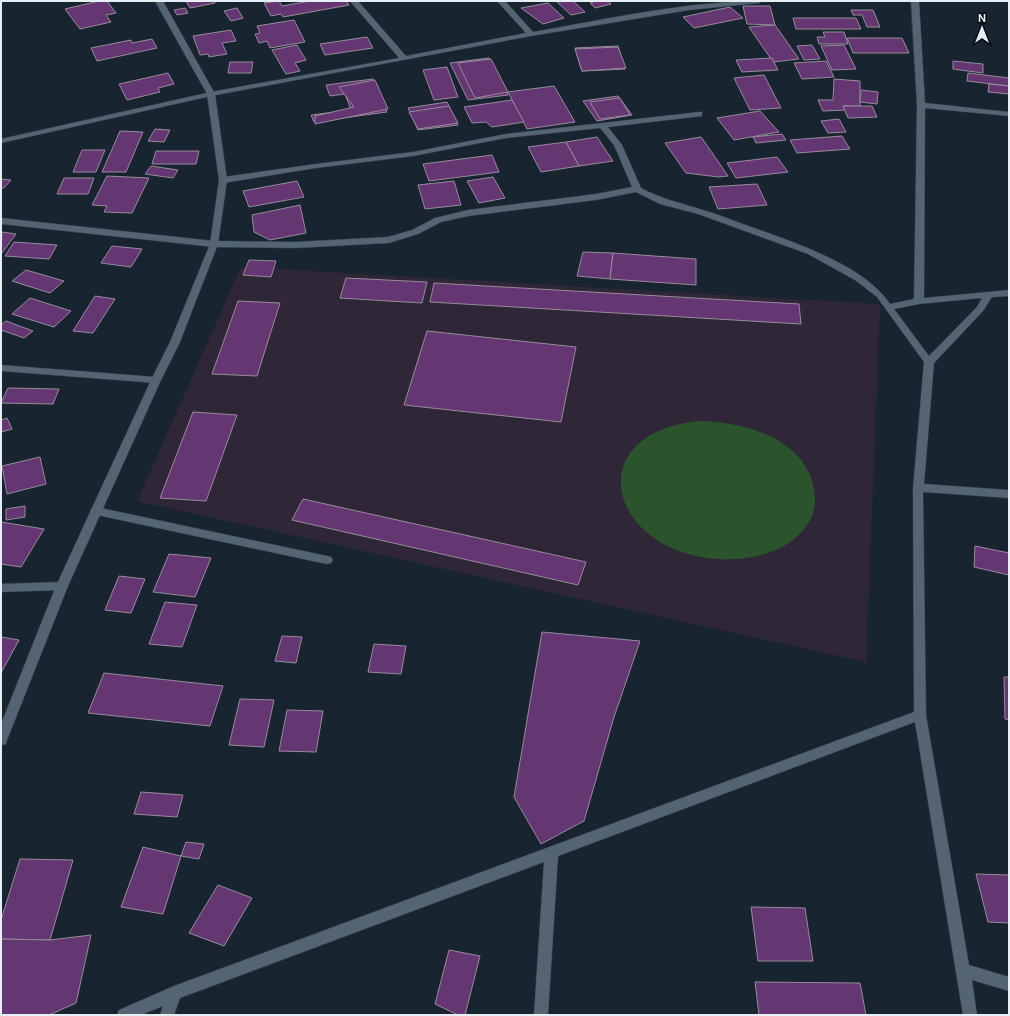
<svg xmlns="http://www.w3.org/2000/svg" width="1010" height="1016" viewBox="0 0 1010 1016" font-family="'DM Sans',sans-serif">
<style>
.education{fill:#2f2737}
.green{fill:#2b542d}
.building{fill:#643672;stroke:#988b9c}
.lines{fill:none;stroke-linecap:round;stroke-linejoin:round}
.minor-casing{stroke:#354049;stroke-width:1}
.tertiary-casing{stroke:#354049;stroke-width:1}
.minor{fill:#556472;fill-rule:evenodd}
.tertiary{fill:#556472;fill-rule:evenodd}
</style>
<rect width="100%" height="100%" fill="#182531"/>
<!-- education -->
<polygon class="education" points="241,267 880,304 866,662 137,501"/>
<!-- green -->
<path class="green" d="M699,421C747,422 812,440 815,498C816,519 801,536 784,546C743,569 674,562 641,527C613,498 613,460 647,437C663,427 681,423 699,421Z"/>
<!-- building -->
<g class="building">
<polygon points="99,1 107,1 116,13 106,15 111,22 80,29 65,9"/>
<polygon points="186,1 214,1 215,3 190,8"/>
<polygon points="279,1 282,6 310,1 346,1 349,5 283,17 281,14 271,16 264,3"/>
<polygon points="556,1 573,1 585,12 571,15"/>
<polygon points="597,1 608,1 611,4 595,8 590,3"/>
<polygon points="548,3 564,18 543,24 521,8"/>
<polygon points="743,6 770,6 775,25 747,24"/>
<polygon points="730,7 743,18 694,28 683,17"/>
<polygon points="185,8 188,13 177,15 174,10"/>
<polygon points="237,8 243,18 231,21 224,11"/>
<polygon points="851,10 873,10 880,27 867,27 862,15 853,15"/>
<polygon points="793,18 856,18 861,29 796,29"/>
<polygon points="294,20 305,42 270,48 267,41 259,43 255,34 260,33 257,26"/>
<polygon points="775,25 799,59 773,62 749,27"/>
<polygon points="231,30 236,41 222,43 227,54 209,57 208,54 200,55 193,36"/>
<polygon points="823,32 844,32 848,44 819,44 817,37 825,37"/>
<polygon points="367,37 373,48 325,55 320,44"/>
<polygon points="847,38 902,38 909,53 853,53"/>
<polygon points="152,39 157,48 97,61 91,48 131,40 132,43"/>
<polygon points="297,45 306,60 295,63 300,71 286,74 272,50"/>
<polygon points="812,45 820,59 804,60 797,46"/>
<polygon points="844,45 856,69 832,70 821,46"/>
<polygon points="618,46 625,69 582,71 575,48"/>
<polygon points="618,47 626,68 582,71 575,49"/>
<polygon points="489,58 508,95 468,100 450,63"/>
<polygon points="772,58 778,70 742,72 736,60"/>
<polygon points="491,59 508,92 475,98 458,63"/>
<polygon points="826,61 834,77 802,79 794,63"/>
<polygon points="953,61 983,64 983,73 953,69"/>
<polygon points="230,62 253,62 251,73 228,73"/>
<polygon points="447,67 458,97 434,100 423,70"/>
<polygon points="168,73 174,84 158,88 160,92 127,100 119,84"/>
<polygon points="968,73 1009,78 1009,86 967,81"/>
<polygon points="764,75 781,108 750,110 734,78"/>
<polygon points="373,79 387,112 314,122 311,115 351,110 345,94 330,96 326,85"/>
<polygon points="834,79 860,81 860,106 843,106 845,110 823,111 818,100 833,100"/>
<polygon points="375,80 388,109 315,124 315,116 354,107 339,87"/>
<polygon points="989,84 1009,86 1009,94 988,92"/>
<polygon points="554,86 575,122 527,129 508,92"/>
<polygon points="861,90 878,92 877,104 860,102"/>
<polygon points="618,96 632,115 597,121 583,101"/>
<polygon points="620,98 630,115 600,119 590,102"/>
<polygon points="512,100 524,122 492,127 486,122 472,123 464,107"/>
<polygon points="447,102 458,125 418,130 408,108"/>
<polygon points="449,106 458,123 418,129 409,112"/>
<polygon points="843,106 872,106 877,117 848,118"/>
<polygon points="760,111 779,132 734,140 717,118"/>
<polygon points="839,119 846,132 828,133 821,121"/>
<polygon points="155,129 170,130 164,142 148,141"/>
<polygon points="120,131 143,132 126,172 102,172"/>
<polygon points="782,134 786,140 756,143 753,137"/>
<polygon points="842,136 850,149 797,153 790,140"/>
<polygon points="597,137 613,161 579,166 566,142"/>
<polygon points="701,137 706,144 728,176 719,177 686,173 665,143"/>
<polygon points="566,142 579,166 541,172 528,147"/>
<polygon points="82,150 105,150 96,172 73,172"/>
<polygon points="156,151 199,151 196,164 152,164"/>
<polygon points="492,155 499,172 429,181 423,164"/>
<polygon points="777,157 788,172 736,178 727,163"/>
<polygon points="151,166 178,170 173,178 145,174"/>
<polygon points="107,176 149,178 132,213 104,212 107,206 92,205"/>
<polygon points="493,177 505,198 479,203 467,181"/>
<polygon points="64,178 94,178 88,194 57,194"/>
<polygon points="1,179 11,180 4,188 1,188"/>
<polygon points="297,181 304,197 249,207 243,191"/>
<polygon points="454,181 461,205 425,209 418,185"/>
<polygon points="757,184 767,205 718,209 709,187"/>
<polygon points="300,205 306,233 270,240 254,232 252,215"/>
<polygon points="2,232 16,234 2,253 1,253"/>
<polygon points="14,242 57,245 49,259 5,256"/>
<polygon points="112,246 142,249 131,267 101,263"/>
<polygon points="583,252 613,253 610,279 577,276"/>
<polygon points="613,253 696,259 696,285 610,279"/>
<polygon points="249,260 276,261 271,277 243,275"/>
<polygon points="26,270 64,281 50,293 12,281"/>
<polygon points="346,278 427,282 422,303 340,298"/>
<polygon points="434,283 799,304 801,324 430,302"/>
<polygon points="95,296 115,299 93,333 73,331"/>
<polygon points="30,298 71,311 54,327 12,314"/>
<polygon points="238,301 280,303 257,376 212,374"/>
<polygon points="6,321 33,331 24,338 1,330 1,325"/>
<polygon points="427,331 576,347 561,422 404,405"/>
<polygon points="8,388 59,389 53,404 1,403"/>
<polygon points="193,412 237,415 206,501 160,498"/>
<polygon points="7,418 12,429 1,432 1,420"/>
<polygon points="40,457 46,484 7,494 2,466"/>
<polygon points="303,499 586,562 578,585 292,520"/>
<polygon points="25,506 25,517 6,520 6,509"/>
<polygon points="1,522 44,529 21,567 1,564"/>
<polygon points="975,546 1009,553 1009,575 974,567"/>
<polygon points="169,554 211,558 195,597 153,592"/>
<polygon points="119,576 145,579 131,613 105,610"/>
<polygon points="165,602 197,605 182,647 149,644"/>
<polygon points="542,632 640,641 614,717 584,821 541,844 514,797"/>
<polygon points="282,636 302,637 296,663 275,661"/>
<polygon points="1,637 19,640 1,673"/>
<polygon points="374,644 406,646 401,674 368,672"/>
<polygon points="104,673 223,686 210,726 88,713"/>
<polygon points="1004,677 1009,677 1009,720 1005,719"/>
<polygon points="240,699 274,700 264,747 229,745"/>
<polygon points="287,710 323,711 316,752 279,751"/>
<polygon points="141,792 183,795 177,817 134,814"/>
<polygon points="186,842 204,844 199,859 181,856"/>
<polygon points="143,847 181,856 163,914 121,907"/>
<polygon points="20,859 73,860 50,940 1,939 1,920"/>
<polygon points="976,874 1009,875 1009,923 988,922"/>
<polygon points="218,885 252,898 224,946 189,933"/>
<polygon points="751,907 805,908 813,961 758,961"/>
<polygon points="91,935 76,1003 49,1015 1,1015 1,939 50,940"/>
<polygon points="449,950 480,956 465,1015 458,1015 435,1004"/>
<polygon points="755,982 860,983 866,1015 759,1015"/>
</g>
<g class="lines">
<defs>
<g id="minor">
<path d="M350,1H358L406,56L526,33L497,1H505L533,32C608,19 686,1 763,1L759,3L689,10L531,36L211,96L1,143V139L211,92L399,58Z"/>
<path d="M911,1H919L925,103L1009,112V116L925,108L924,298L1009,290V296L992,297L983,311L934,363L924,484L1009,490V498L923,492L926,715L969,965L1009,977V991L972,980L977,1015H963L915,722L558,856L548,1015H534L544,862L180,998L174,1015H160L163,1006L141,1015H117L119,1010L174,986L914,712L913,488L924,362L877,297L855,280L808,254L698,214L660,204L636,192L596,200L468,216L441,222L418,234L389,243L295,248L214,247L1,224V218L214,241L295,242L388,237L412,230L435,218L468,210L596,194L632,187L614,145L600,128L506,138L413,156L316,168L223,183L219,180L223,177L316,164L413,152L506,134L699,112H702V116L608,127L622,145L641,188C661,199 681,203 703,210C721,215 739,223 757,229C798,244 865,266 890,304L914,299L917,105ZM982,298L977,307L929,356L894,309L919,304Z"/>
<polygon points="1,365 156,377 161,380 156,383 1,371"/>
<polygon points="96,507 327,556 331,557 333,560 331,563 327,564 92,514 90,511 92,508"/>
<polygon points="62,582 66,583 68,586 66,589 62,590 1,592 1,584"/>
</g>
<polygon id="tertiary" points="155,1 163,1 215,94 227,180 218,244 180,342 161,380 68,586 7,740 6,744 1,745 1,724 56,586 151,380 170,342 210,244 219,180 207,94"/>
</defs>
<!-- minor casing -->
<use href="#minor" class="minor-casing"/>
<!-- tertiary casing -->
<use href="#tertiary" class="tertiary-casing"/>
<!-- minor -->
<use href="#minor" class="minor"/>
<!-- tertiary -->
<use href="#tertiary" class="tertiary"/>
</g>
<!-- border -->
<rect width="1010" height="1016" fill="none" stroke="#e6eff6" stroke-width="4"/>
<!-- north arrow -->
<g transform="translate(982 28)" stroke="#080e13" stroke-width="3" paint-order="stroke">
<path d="M0-3L7 15L0 10L-7 15Z" fill="#e6eff6"/>
<text y="-6" font-size="11" font-weight="bold" text-anchor="middle" fill="#e6eff6">N</text>
</g>
</svg>
